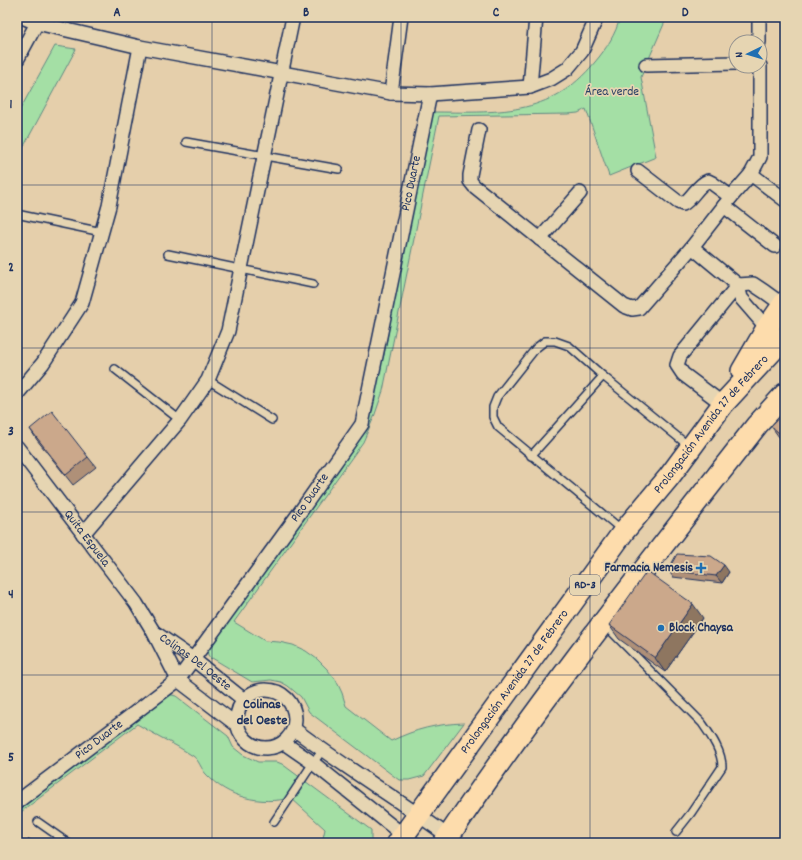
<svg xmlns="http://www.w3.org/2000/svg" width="802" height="860" viewBox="0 0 802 860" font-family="Dekko,sans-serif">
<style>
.green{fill:#a4dfa5;stroke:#608782}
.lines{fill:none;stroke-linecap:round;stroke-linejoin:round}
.lane-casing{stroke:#1b2f5e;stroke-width:10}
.street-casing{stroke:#1b2f5e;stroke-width:16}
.primary-casing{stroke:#1b2f5e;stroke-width:24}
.lane{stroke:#e6d5b2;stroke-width:7}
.street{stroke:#e6d5b2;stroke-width:13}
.primary{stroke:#fddcac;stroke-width:21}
.wall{fill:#af9078;stroke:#1b2f5e}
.shaded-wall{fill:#8e7661;stroke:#1b2f5e}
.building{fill:#cba88b;stroke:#1b2f5e}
.grid{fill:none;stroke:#1b2f5e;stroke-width:1;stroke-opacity:0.55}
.poi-dot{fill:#1f6fb2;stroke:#e6d5b2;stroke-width:1.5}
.labels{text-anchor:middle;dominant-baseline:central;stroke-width:3.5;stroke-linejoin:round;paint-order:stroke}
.shield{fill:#e6d5b2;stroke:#586177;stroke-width:1}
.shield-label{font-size:12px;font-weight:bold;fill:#1b2f5e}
.park-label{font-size:13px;fill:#294165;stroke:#e6d5b2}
.street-label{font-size:13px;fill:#1b2f5e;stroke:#e6d5b2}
.poi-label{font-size:13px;font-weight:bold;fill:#1b2f5e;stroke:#e6d5b2;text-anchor:end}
.neighbourhood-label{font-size:14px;font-weight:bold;fill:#1b2f5e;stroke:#e6d5b2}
.neatline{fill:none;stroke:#1b2f5e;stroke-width:1.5}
.grid-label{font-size:13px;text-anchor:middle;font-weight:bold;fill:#1b2f5e}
</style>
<rect width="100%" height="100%" fill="#e5cfab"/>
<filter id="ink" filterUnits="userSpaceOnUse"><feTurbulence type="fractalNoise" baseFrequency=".025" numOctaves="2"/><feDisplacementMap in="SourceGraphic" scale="8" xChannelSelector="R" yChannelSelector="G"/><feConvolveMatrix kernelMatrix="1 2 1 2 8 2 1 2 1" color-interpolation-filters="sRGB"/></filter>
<g filter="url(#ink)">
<!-- green -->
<g class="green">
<path d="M620,17H667L641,77L656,157L609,176L586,109L578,113L568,114L439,116L383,391L374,417L363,442L234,622L265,641L279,642L293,645L306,651L317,659L327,669L336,680L342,693L346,706L391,741C416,729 436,724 464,723L424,776L409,780H399L309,712L301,697L288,686L281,682L271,680L252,682L212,658L211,659L208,655L207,650L349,449L384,355L399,275L431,112C496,112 550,118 595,62C606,49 616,34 620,17Z"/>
<polygon points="55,46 76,49 17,159 17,115"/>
<path d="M168,694L176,696L228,736L233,747L243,755L258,762H277L282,764L371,830V843H322L325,829L291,798C260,805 228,798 206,774C201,769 199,760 193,756C175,744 155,735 137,724L17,815V806Z"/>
</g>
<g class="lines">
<defs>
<g id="lane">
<polyline points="186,142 339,169"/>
<polyline points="21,215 102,232"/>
<polyline points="168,254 313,284"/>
<polyline points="115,369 180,420"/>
<polyline points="208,380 272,420"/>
<polyline points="531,456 603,376"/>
<polyline points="622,530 498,427 493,417 493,407 497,397 536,348 545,341 555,341 569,346 603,376 690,447"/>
<path d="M604,624L702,723C711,736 722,751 722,767L691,813L676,832"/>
<polyline points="38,822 68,843"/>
<polyline points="274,822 313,763 322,751"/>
</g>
<g id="street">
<polyline points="22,17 37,23 140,47 391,93 430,94 530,87 551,79 567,69 582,51 597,17"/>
<polyline points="759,17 759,42"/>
<polyline points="17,60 37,23"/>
<polyline points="646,65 736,63"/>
<polyline points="530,87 536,17"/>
<polyline points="391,93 401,17"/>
<polyline points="479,130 470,175 470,181 474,186 624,306 632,309 639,308 692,247 731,197 751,174 760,157 760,66"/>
<path d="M638,171L678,202L683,204C693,198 697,185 708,181L712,183L731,197"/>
<polyline points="751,174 785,200"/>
<polyline points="724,206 775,246"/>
<polyline points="540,239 580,193"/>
<polyline points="692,247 738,285 741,298 767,328"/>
<polyline points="17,394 43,363 82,303 109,206 140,47"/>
<polyline points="723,404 683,374 677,365 680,356 738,285 753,284 765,292 783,305"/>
<path id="s1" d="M17,447L136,603L153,631L178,680L237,725"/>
<polyline points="83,534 180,420 208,380 228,331 293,17"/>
<path id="s2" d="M154,632L193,659L244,700"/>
<circle cx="266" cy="719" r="29"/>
<path d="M294,729C344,767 398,799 448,836"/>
<polyline points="284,743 313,763 413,843"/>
<path id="s3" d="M17,802L178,680L300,512L362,424L430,94"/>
</g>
<g id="primary">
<polyline points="742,371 767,328 785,302"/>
<path id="s4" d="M398,843L624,531L669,477L723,404L785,337"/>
<path d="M444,843C541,698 650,562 757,425L785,394"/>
</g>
</defs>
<!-- lane casing -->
<use href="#lane" class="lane-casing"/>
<!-- street casing -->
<use href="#street" class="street-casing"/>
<!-- primary casing -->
<use href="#primary" class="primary-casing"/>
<!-- lane -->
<use href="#lane" class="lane"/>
<!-- street -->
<use href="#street" class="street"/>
<!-- primary -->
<use href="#primary" class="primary"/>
</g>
<!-- wall -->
<g class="wall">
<polygon points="785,411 785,442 779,437 771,426"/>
<polygon points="30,429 88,457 96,467 73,485 37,440"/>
<polygon points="668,570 729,572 722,583 673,577"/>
<polygon points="703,618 665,672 619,639 609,625"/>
</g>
<!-- shaded-wall -->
<g class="shaded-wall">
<polygon points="724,565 729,572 722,583 716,576"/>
<polygon points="693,604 703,618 665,672 655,658"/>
</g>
<!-- building -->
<g class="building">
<polygon points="52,411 88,457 66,475 30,429"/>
<polygon points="785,411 785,438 771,426"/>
<polygon points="677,554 711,556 724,565 716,576 668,570"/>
<polygon points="647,571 693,604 655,658 609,625"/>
<polygon points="29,839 35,843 27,843"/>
</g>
</g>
<!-- grid -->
<path class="grid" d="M212,17V843M401,17V843M590,17V843M17,185H785M17,348H785M17,512H785M17,675H785"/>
<!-- markers -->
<g class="poi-dot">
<path d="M699 562h4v4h4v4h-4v4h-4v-4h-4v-4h4z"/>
<circle cx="661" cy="628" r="4"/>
</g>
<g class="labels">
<!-- shield labels -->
<rect class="shield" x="570" y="575" width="30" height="20" rx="3"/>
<g class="shield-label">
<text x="585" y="585">RD-3</text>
</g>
<!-- park labels -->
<g class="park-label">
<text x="612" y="92">Área verde</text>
</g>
<!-- street labels -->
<g class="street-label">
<text stroke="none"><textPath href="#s3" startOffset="763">Pico Duarte</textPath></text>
<text stroke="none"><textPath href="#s4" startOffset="523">Prolongación Avenida 27 de Febrero</textPath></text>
<text stroke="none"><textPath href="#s3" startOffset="427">Pico Duarte</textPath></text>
<text stroke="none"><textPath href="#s1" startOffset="115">Quita Espuela</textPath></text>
<text stroke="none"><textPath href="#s2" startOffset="51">Colinas Del Oeste</textPath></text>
<text stroke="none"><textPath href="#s4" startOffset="199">Prolongación Avenida 27 de Febrero</textPath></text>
<text stroke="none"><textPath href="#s3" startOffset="103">Pico Duarte</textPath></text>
</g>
<!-- poi labels -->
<g class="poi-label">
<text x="693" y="568">Farmacia Nemesis</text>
<text x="669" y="628" text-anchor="start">Block Chaysa</text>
</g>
<!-- neighbourhood labels -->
<g class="neighbourhood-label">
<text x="262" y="705">Colinas<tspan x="262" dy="16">del Oeste</tspan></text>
</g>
</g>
<!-- margin -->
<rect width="802" height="860" fill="none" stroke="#e6d5b2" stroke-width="44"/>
<!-- north arrow -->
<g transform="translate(748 54) rotate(265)"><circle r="19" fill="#e6d5b2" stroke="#959390"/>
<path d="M0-3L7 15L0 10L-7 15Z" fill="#1f6fb2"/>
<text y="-6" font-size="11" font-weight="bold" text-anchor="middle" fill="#1b2f5e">N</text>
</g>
<rect x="22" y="22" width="758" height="816" class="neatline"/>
<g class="grid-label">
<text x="117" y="16">A</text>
<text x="306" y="16">B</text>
<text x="496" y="16">C</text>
<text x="685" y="16">D</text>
<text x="11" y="108">1</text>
<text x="11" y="271">2</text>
<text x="11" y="435">3</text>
<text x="11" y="598">4</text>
<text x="11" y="761">5</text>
</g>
</svg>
